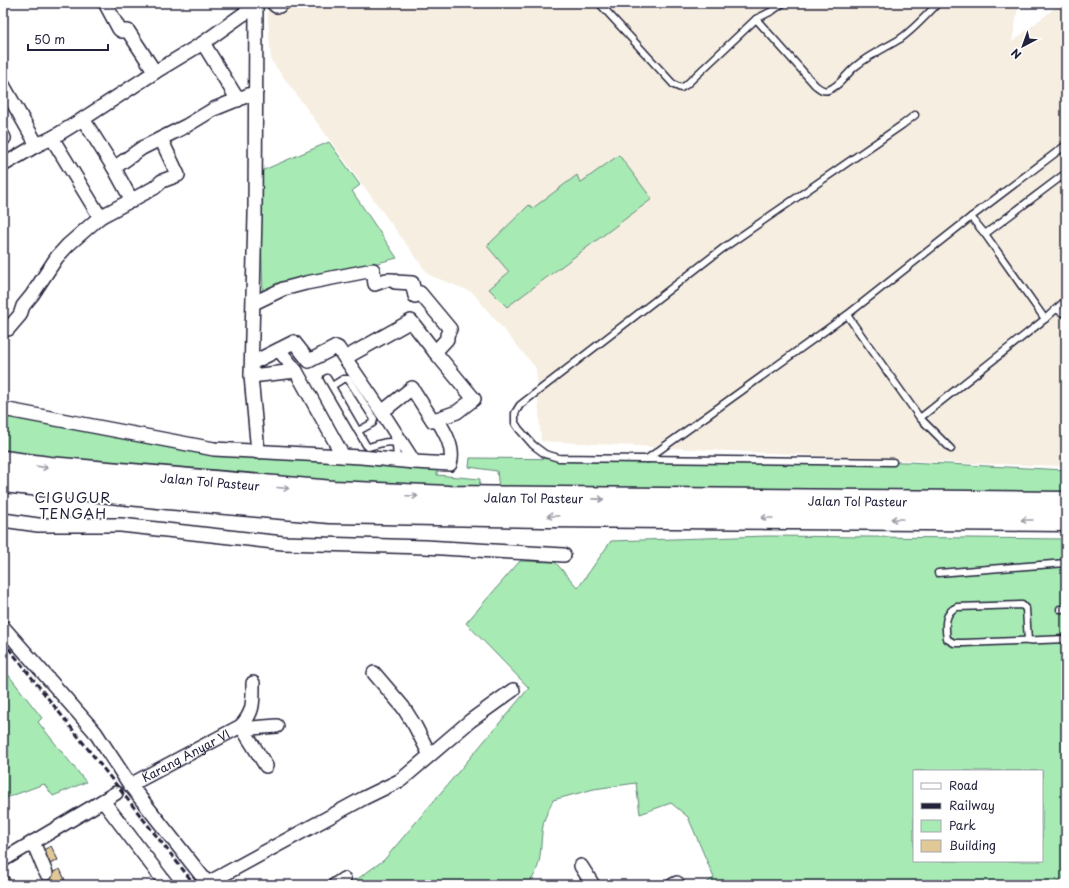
<svg xmlns="http://www.w3.org/2000/svg" width="1069" height="888" viewBox="0 0 1069 888" font-family="'Playpen Sans',sans-serif">
<style>
.built{fill:#f6eee0}
.green{fill:#a7eab4;stroke:#648678;fill-rule:evenodd}
.building{fill:#e1c897;stroke:#22223b}
.lines{fill:none;stroke-linecap:round;stroke-linejoin:round}
.lane-casing{stroke:#22223b;stroke-width:9}
.street-casing{stroke:#22223b;stroke-width:16}
.highway-casing{stroke:#22223b;stroke-width:25}
.lane{stroke:#fff;stroke-width:6}
.street{stroke:#fff;stroke-width:13}
.highway{stroke:#fff;stroke-width:22}
.rail{stroke:#22223b;stroke-width:3;stroke-dasharray:6 3;stroke-linecap:butt}
.oneway{stroke:#9c9ca7}
.labels{text-anchor:middle;dominant-baseline:central;stroke-width:4;stroke-linejoin:round;paint-order:stroke}
.street-label{font-size:12px;fill:#22223b;stroke:#fff}
.quarter-label{font-size:14px;letter-spacing:1px;fill:#22223b;stroke:#fff}
</style>
<rect width="100%" height="100%" fill="#fff"/>
<filter id="ink" filterUnits="userSpaceOnUse"><feTurbulence type="fractalNoise" baseFrequency=".025" numOctaves="2"/><feDisplacementMap in="SourceGraphic" scale="8" xChannelSelector="R" yChannelSelector="G"/><feConvolveMatrix kernelMatrix="1 2 1 2 8 2 1 2 1" color-interpolation-filters="sRGB"/></filter>
<g filter="url(#ink)">
<!-- built -->
<polygon class="built" points="267,3 1019,3 1012,42 1061,3 1066,3 1066,466 962,463 541,441 536,368 472,292 429,275 271,60"/>
<!-- green -->
<g class="green">
<polygon points="329,142 360,185 352,191 397,258 282,287 263,296 259,172"/>
<polygon points="619,155 652,199 507,307 489,289 509,272 487,246 529,205 533,208 577,175 580,183"/>
<polygon points="3,414 83,430 437,468 437,475 480,479 479,491 222,477 3,452"/>
<polygon points="470,458 907,462 1066,470 1066,494 499,489 497,471 469,467"/>
<path d="M768,536L1066,539V875L1054,885H703L714,878L688,817L671,803L640,814L636,783L594,789L553,800C550,808 544,817 543,826C539,848 544,867 527,885H349L384,860L529,688L466,623L520,561L555,562L578,588L611,541ZM914,771H1042V861H914Z"/>
<polygon points="3,668 42,718 38,722 86,782 53,796 44,784 3,799"/>
</g>
<!-- building -->
<g class="building">
<polygon points="51,846 58,860 46,866 39,852"/>
<polygon points="60,869 65,880 52,885 47,875"/>
<polygon points="9,877 11,885 3,885 3,878"/>
</g>
<g class="lines">
<defs>
<g id="lane">
<polyline points="599,3 674,85 681,88 686,85 756,19 772,11 783,3"/>
<path d="M756,19L815,85C819,88 823,92 828,90C839,87 847,73 856,66C869,55 885,48 900,39C914,29 926,16 938,3"/>
<polyline points="971,217 985,234 1066,173"/>
<polyline points="985,234 1045,319"/>
<polyline points="1056,309 1066,315"/>
<path d="M327,378L366,445L368,447C377,445 389,439 396,444L397,461"/>
<polyline points="332,386 343,379 348,379 374,419 373,423 358,431"/>
<polyline points="920,418 1045,319 1066,300"/>
<polyline points="951,449 920,418 847,315 971,217 1066,145"/>
<polyline points="647,459 847,315"/>
<polyline points="893,462 559,458 545,454 533,445 519,429 515,423 515,413 520,405 722,249 902,125 915,115"/>
<polyline points="938,573 1066,563"/>
<polyline points="1060,609 1066,609"/>
<path d="M1028,641L1026,609L1022,605L957,607C944,612 945,627 947,639L954,643H964L1066,639"/>
</g>
<g id="street">
<polyline points="105,3 119,29 122,31 128,31 155,72"/>
<polyline points="256,3 255,215 251,376 258,452"/>
<polyline points="273,3 276,6 279,6 283,3"/>
<polyline points="203,43 238,100"/>
<polyline points="3,85 37,145"/>
<polyline points="83,119 114,168 132,201"/>
<polyline points="3,136 4,138 3,139"/>
<polyline points="52,138 100,217"/>
<polyline points="3,165 37,145 52,138 83,119 155,72 203,43 242,15 256,7"/>
<polyline points="114,168 142,148 186,126 214,109 256,92"/>
<polyline points="254,303 283,289 306,283 373,270 375,284 386,280 393,280 395,282 412,283 415,296 420,293 450,329 447,335 447,339 435,352"/>
<polyline points="3,330 8,329 20,315 23,306 32,295 57,257 68,245 100,217 154,188 162,181 178,175 161,139"/>
<polyline points="279,350 296,371 343,456"/>
<polyline points="252,363 294,342 309,361 336,347 338,348 382,412 414,462"/>
<polyline points="251,376 296,371"/>
<path d="M3,409L214,449L361,457L414,462L450,464C455,449 445,432 437,419L457,412L474,399L435,352L411,321L345,358"/>
<polyline points="382,412 412,388 433,421 437,419"/>
<polyline points="3,520 38,525 121,525 283,543 425,547 564,555"/>
<polyline points="3,627 95,732 130,785 209,885"/>
<polyline points="374,673 403,707 415,726 430,755"/>
<path d="M253,683C253,702 254,712 241,726L266,766"/>
<path id="s1" d="M130,785L241,726L251,728L277,726"/>
<polyline points="103,801 167,885"/>
<polyline points="33,842 46,873"/>
<polyline points="3,860 116,793"/>
<polyline points="581,866 593,885"/>
<polyline points="208,883 364,798 401,780 470,721 513,690"/>
<polyline points="335,885 344,879"/>
<polyline points="673,885 677,883"/>
</g>
<g id="highway">
<path id="s2" d="M3,462L49,468L333,492L449,497L1066,503"/>
<polyline points="3,481 168,498 330,512 544,516 1066,520"/>
</g>
</defs>
<!-- lane casing -->
<use href="#lane" class="lane-casing"/>
<!-- street casing -->
<use href="#street" class="street-casing"/>
<!-- highway casing -->
<use href="#highway" class="highway-casing"/>
<!-- lane -->
<use href="#lane" class="lane"/>
<!-- street -->
<use href="#street" class="street"/>
<!-- highway -->
<use href="#highway" class="highway"/>
<!-- rail -->
<polyline class="rail" points="3,641 195,885"/>
</g>
<!-- one-way arrows -->
<defs><path id="oneway-shaft" d="M-6 0H5M1.5-3L5.5 0L1.5 3" fill="none" stroke-width="1.6" stroke-linecap="round" stroke-linejoin="round"/></defs>
<g class="oneway">
<use href="#oneway-shaft" transform="translate(42 467) rotate(8)"/>
<use href="#oneway-shaft" transform="translate(283 488) rotate(5)"/>
<use href="#oneway-shaft" transform="translate(412 496) rotate(2)"/>
<use href="#oneway-shaft" transform="translate(598 499) rotate(1)"/>
<use href="#oneway-shaft" transform="translate(553 516) rotate(-180)"/>
<use href="#oneway-shaft" transform="translate(767 518) rotate(-180)"/>
<use href="#oneway-shaft" transform="translate(897 519) rotate(-180)"/>
<use href="#oneway-shaft" transform="translate(1027 520) rotate(-180)"/>
</g>
</g>
<g class="labels">
<!-- street labels -->
<g class="street-label">
<text stroke="none"><textPath href="#s2" startOffset="208">Jalan Tol Pasteur</textPath></text>
<text stroke="none"><textPath href="#s2" startOffset="532">Jalan Tol Pasteur</textPath></text>
<text stroke="none"><textPath href="#s2" startOffset="856">Jalan Tol Pasteur</textPath></text>
<text stroke="none"><textPath href="#s1" startOffset="63">Karang Anyar VI</textPath></text>
</g>
<!-- quarter labels -->
<g class="quarter-label">
<text x="73" y="497">CIGUGUR<tspan x="73" dy="16">TENGAH</tspan></text>
</g>
</g>
<!-- margin -->
<rect width="1069" height="888" fill="none" stroke="#fff" stroke-width="16"/>
<rect x="8" y="8" width="1053" height="872" fill="none" stroke="#22223b" stroke-width="1.5" filter="url(#ink)"/>
<!-- legend -->
<rect x="913" y="770" width="130" height="92" fill="#ffffff" stroke="#a7a7b1"/>
<rect x="921" y="783" width="20" height="6" fill="#ffffff" stroke="#a7a7b1"/>
<text x="949" y="790" font-size="12" fill="#22223b">Road</text>
<rect x="921" y="803" width="20" height="6" fill="#22223b" stroke="#a7a7b1"/>
<text x="949" y="810" font-size="12" fill="#22223b">Railway</text>
<rect x="921" y="820" width="20" height="12" fill="#a7eab4" stroke="#a7a7b1"/>
<text x="949" y="830" font-size="12" fill="#22223b">Park</text>
<rect x="921" y="840" width="20" height="12" fill="#e1c897" stroke="#a7a7b1"/>
<text x="949" y="850" font-size="12" fill="#22223b">Building</text>
<!-- north arrow -->
<g transform="translate(1023 46) rotate(221)" stroke="#ffffff" stroke-width="3" paint-order="stroke">
<path d="M0-3L7 15L0 10L-7 15Z" fill="#22223b"/>
<text y="-6" font-size="11" font-weight="bold" text-anchor="middle" fill="#22223b">N</text>
</g>
<!-- scale -->
<path d="M28 44v6h80v-6" fill="none" stroke="#22223b" stroke-width="2"/>
<text x="34" y="44" font-size="12" fill="#22223b" stroke="#ffffff" stroke-width="3" paint-order="stroke">50 m</text>
</svg>
